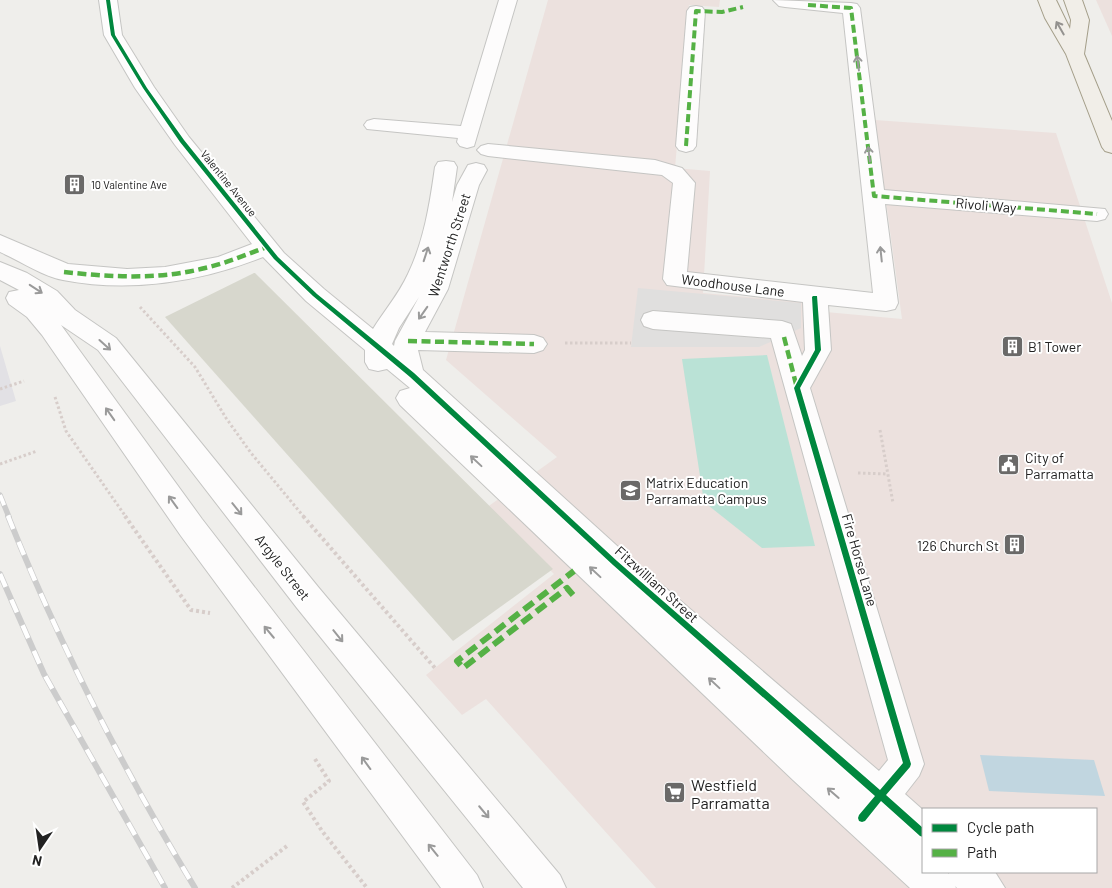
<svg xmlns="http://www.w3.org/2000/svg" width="1112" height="888" viewBox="0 0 1112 888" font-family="Barlow,sans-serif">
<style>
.commercial{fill:#ece1de;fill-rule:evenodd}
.construction{fill:#d7d7cd}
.pitch{fill:#bae2d6}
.parking{fill:#e0dfde}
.plaza{fill:#e2e1e5}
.water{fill:#c1d6e0}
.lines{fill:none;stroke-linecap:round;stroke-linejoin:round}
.minor-casing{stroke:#c5c5c3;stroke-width:2}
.major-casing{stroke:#a49e89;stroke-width:2}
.path-far1{stroke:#d7cdca;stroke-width:3;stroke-dasharray:2.5 2.5;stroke-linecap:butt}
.path{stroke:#d7cdca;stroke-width:4;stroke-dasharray:3 3;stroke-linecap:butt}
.minor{fill:#fdfcfc;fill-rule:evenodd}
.major{fill:#f1eee8;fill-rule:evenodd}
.rail-far1-casing{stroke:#ccc;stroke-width:5.5}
.rail-casing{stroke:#ccc;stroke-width:6}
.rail-far1{stroke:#fff;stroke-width:4;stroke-dasharray:11;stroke-linecap:butt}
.rail{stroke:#fff;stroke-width:4.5;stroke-dasharray:14;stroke-linecap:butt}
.quiet-far2{stroke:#55b145;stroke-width:4;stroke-dasharray:8 4;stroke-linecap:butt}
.quiet-far1{stroke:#55b145;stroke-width:4.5;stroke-dasharray:9 4.5;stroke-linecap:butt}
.quiet{stroke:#55b145;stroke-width:6;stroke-dasharray:12 6;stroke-linecap:butt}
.cycleway-casing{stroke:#fff;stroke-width:3}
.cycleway{fill:#00873e;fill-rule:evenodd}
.oneway{stroke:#94928f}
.oneway2{stroke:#9a9a9a}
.labels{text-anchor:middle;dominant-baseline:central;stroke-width:4;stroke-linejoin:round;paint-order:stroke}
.far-street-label{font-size:11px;fill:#222;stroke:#fff}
.far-poi-label{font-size:11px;fill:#222;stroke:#fff;text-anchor:start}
.street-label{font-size:14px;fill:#222;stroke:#fff}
.poi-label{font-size:14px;fill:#222;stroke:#fff;text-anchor:start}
.near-poi-label{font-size:16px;fill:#222;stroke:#fff;text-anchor:start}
</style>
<rect width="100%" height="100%" fill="#efeeeb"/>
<!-- commercial -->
<g class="commercial">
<path d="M548,0H720L719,7L689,5L675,168L710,171L703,293L803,302L804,310L902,319L875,120L1056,133L1112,303V888H656L486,699L462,715L426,675L554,574L486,508L557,457L446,360ZM923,809H1096V872H923Z"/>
<polygon points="1096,0 1112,0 1112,36"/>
</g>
<!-- construction -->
<polygon class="construction" points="254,273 255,273 553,569 453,641 165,317"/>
<!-- pitch -->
<polygon class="pitch" points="767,355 815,546 762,548 704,502 682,359"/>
<!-- parking -->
<polygon class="parking" points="638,288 801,303 801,328 759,347 631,347"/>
<!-- plaza -->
<polygon class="plaza" points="0,346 16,401 0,406"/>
<!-- water -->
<polygon class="water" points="980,755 1094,760 1105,796 989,791"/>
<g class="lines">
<defs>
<g id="minor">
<path d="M99,0H117L122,35L154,87L189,137L284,253L324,289L373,329C384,311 399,294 408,274C424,241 430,203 435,167L438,162L446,161L454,162L457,167L452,202L457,185L468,165L476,163L484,165L487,170L479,185L448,289L425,332L534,335L543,338L547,344L543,350L534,353L418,350L423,370L626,554L879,771L888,760L771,338L653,329L644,326L641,320L644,314L653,311L782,321L791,324L802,356L805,350L803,302L667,285L663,279L673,183L662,175L488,156L481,154L477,150L481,146L488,144L655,160L682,168L695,183L687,272L873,293L843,13L785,7L779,6L773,0L851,3L857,4L860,8L884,190L1105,209L1108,214L1105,219L1097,221L885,204L898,303L895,309L886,311L828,305L831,350L810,388L924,764L919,776L905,794L923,810V872H947L949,874V872H995L1005,888H957L955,886L956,888H910L793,780L400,405L396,398L400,391L410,388L387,369L378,371L369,369L365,362V350L306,301L263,257C201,282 130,293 63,280C42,276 20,261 0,252V235L68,264L127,269L165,267L218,257L252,244L175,145L135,88L104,35ZM419,297L395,341L394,346L392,344L399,328Z"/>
<polygon points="499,0 517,0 474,146 467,148 460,146 457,142 458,138 367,129 364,125 367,121 374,119 461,126"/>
<polygon points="696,6 702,7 705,11 696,146 693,150 686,152 679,150 676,146 687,11 690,7"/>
<polygon points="0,262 27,273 57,291 75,310 116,338 319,588 560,875 566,888 523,888 297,608 98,350 61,325 202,519 477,875 483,888 441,888 181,536 42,335 27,317 9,304 6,298 9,292 19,290 0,280"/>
</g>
<polygon id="major" points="1038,0 1056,0 1070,29 1071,20 1064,0 1082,0 1089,20 1084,54 1112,121 1112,153 1105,151 1102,147 1066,54 1045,18"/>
</defs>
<!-- minor casing -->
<use href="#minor" class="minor-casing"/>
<!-- major casing -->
<use href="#major" class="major-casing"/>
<!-- path-far1 -->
<g class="path-far1">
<polyline points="140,307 195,367 226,418 251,453 304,517"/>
<polyline points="565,343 631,343"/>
<polyline points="0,389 24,381"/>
<polyline points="55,397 66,431 126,517"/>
<polyline points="880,430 893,503"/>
<polyline points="0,464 37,451"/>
<polyline points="858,473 887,474"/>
</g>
<!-- path -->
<g class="path">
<polyline points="125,516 191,610 210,613"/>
<polyline points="303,516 435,668"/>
<polyline points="315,759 329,781 303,802 322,831 367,888"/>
<polyline points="232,888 287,846"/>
</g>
<!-- minor -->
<use href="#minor" class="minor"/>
<!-- major -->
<use href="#major" class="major"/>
<defs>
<polyline id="rail-far1" points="0,495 9,517"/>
<g id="rail">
<path d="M8,516C60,646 123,769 195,888"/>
<polyline points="0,574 44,674 165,888"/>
</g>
</defs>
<!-- rail-far1 casing -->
<use href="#rail-far1" class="rail-far1-casing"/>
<!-- rail casing -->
<use href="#rail" class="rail-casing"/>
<!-- rail-far1 -->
<use href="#rail-far1" class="rail-far1"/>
<!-- rail -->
<use href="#rail" class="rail"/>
<!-- quiet-far2 -->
<g class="quiet-far2">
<polyline points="808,5 851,8 874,196 1097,214"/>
<polyline points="686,146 696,11 722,12 743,7"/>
</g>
<!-- quiet-far1 -->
<g class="quiet-far1">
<path d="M64,272C111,277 159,280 205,268C227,263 247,254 267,247"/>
<polyline points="784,337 797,388"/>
<polyline points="408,341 534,344"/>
</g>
<!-- quiet -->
<polyline class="quiet" points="573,595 567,588 463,668 457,661 574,571"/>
<defs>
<polygon id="cycleway" points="106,0 110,0 115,35 147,88 184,140 278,257 317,294 414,373 617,561 880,790 903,763 794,388 815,350 812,297 813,296 817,296 821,350 800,388 911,764 910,767 886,795 923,828 923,837 920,836 881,801 865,821 862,822 859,821 858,818 859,815 875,796 613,565 410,377 313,296 274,259 180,142 143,88 111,35"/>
</defs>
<!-- cycleway casing -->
<use href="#cycleway" class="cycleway-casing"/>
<!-- cycleway -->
<use href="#cycleway" class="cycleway"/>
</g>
<!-- one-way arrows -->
<defs><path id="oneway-shaft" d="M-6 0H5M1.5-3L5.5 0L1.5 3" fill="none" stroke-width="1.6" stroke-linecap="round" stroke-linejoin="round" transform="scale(1.25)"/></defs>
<use class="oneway" href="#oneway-shaft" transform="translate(1060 28) rotate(-120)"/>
<g class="oneway2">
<use href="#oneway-shaft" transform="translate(858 63) rotate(-97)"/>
<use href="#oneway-shaft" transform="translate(869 154) rotate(-97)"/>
<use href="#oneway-shaft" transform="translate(426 254) rotate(-72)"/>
<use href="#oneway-shaft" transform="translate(881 254) rotate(-96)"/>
<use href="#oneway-shaft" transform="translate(36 289) rotate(33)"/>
<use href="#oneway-shaft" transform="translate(423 313) rotate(125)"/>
<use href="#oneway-shaft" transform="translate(105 345) rotate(42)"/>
<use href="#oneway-shaft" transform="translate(110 414) rotate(-125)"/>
<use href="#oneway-shaft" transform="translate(476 461) rotate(-137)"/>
<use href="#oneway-shaft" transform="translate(173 502) rotate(-126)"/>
<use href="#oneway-shaft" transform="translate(237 509) rotate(51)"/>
<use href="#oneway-shaft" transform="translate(595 572) rotate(-137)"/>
<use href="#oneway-shaft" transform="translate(269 632) rotate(-130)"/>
<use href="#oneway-shaft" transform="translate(338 636) rotate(51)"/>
<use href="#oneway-shaft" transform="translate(714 683) rotate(-137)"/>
<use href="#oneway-shaft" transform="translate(366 763) rotate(-126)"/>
<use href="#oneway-shaft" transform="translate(833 793) rotate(-139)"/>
<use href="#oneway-shaft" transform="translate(484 812) rotate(50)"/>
<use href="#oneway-shaft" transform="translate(433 850) rotate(-129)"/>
</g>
<!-- icons -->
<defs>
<symbol id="building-square" viewBox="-11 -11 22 22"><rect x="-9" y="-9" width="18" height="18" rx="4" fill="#6a6968" stroke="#fff"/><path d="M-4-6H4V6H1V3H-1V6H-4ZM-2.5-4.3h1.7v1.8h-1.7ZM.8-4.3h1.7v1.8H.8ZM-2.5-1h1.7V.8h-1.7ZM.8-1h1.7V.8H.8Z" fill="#fff"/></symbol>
<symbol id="civic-square" viewBox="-11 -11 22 22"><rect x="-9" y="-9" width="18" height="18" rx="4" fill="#6a6968" stroke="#fff"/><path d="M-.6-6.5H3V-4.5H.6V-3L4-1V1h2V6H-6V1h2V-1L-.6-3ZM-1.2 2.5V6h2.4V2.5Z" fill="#fff"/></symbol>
<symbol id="school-square" viewBox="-11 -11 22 22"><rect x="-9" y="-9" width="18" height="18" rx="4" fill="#6a6968" stroke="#fff"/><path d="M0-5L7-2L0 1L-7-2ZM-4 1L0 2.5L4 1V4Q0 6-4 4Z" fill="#fff"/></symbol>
<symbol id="supermarket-square" viewBox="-11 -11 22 22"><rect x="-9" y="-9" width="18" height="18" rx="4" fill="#6a6968" stroke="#fff"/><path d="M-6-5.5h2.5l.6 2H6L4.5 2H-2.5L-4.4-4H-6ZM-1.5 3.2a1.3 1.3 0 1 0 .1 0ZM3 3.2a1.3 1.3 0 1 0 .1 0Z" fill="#fff"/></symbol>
</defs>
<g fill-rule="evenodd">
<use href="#building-square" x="62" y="172" width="25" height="25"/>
<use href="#building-square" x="1000" y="334" width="25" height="25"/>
<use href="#civic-square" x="996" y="452" width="25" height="25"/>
<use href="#school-square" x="618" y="478" width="25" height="25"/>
<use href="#building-square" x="1002" y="532" width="25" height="25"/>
<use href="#supermarket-square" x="662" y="780" width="25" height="25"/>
</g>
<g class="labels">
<!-- far-street labels -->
<g class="far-street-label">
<text transform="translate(229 183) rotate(51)">Valentine Avenue</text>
</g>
<!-- far-poi labels -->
<g class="far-poi-label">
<text x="91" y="184">10 Valentine Ave</text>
</g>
<!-- street labels -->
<g class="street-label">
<text transform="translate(986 205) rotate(5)">Rivoli Way</text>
<text transform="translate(449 245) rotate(-72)">Wentworth Street</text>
<text transform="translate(733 285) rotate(7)">Woodhouse Lane</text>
<text transform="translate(860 560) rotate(74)">Fire Horse Lane</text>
<text transform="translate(283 567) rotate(52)">Argyle Street</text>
<text transform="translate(657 584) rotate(42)">Fitzwilliam Street</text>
</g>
<!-- poi labels -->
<g class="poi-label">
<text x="1028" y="346">B1 Tower</text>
<text x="1025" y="457">City of<tspan x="1025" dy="16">Parramatta</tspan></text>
<text x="646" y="482">Matrix Education<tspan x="646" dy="16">Parramatta Campus</tspan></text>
<text x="999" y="545" text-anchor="end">126 Church St</text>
</g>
<!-- near-poi labels -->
<g class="near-poi-label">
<text x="691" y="784">Westfield<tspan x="691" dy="18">Parramatta</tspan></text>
</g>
</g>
<!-- legend -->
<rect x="922" y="808" width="175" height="65" fill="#ffffff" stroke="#a7a7a7"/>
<rect x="932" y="824" width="25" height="8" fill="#00873e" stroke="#a7a7a7"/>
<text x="967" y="833" font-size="15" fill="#222222">Cycle path</text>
<rect x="932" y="849" width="25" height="8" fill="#55b145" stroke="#a7a7a7"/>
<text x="967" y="858" font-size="15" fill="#222222">Path</text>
<!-- north arrow -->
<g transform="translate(40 848) rotate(193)" stroke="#ffffff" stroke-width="4" paint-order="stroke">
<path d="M0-4L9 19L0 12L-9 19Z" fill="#222222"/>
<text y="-8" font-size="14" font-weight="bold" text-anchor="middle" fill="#222222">N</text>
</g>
</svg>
